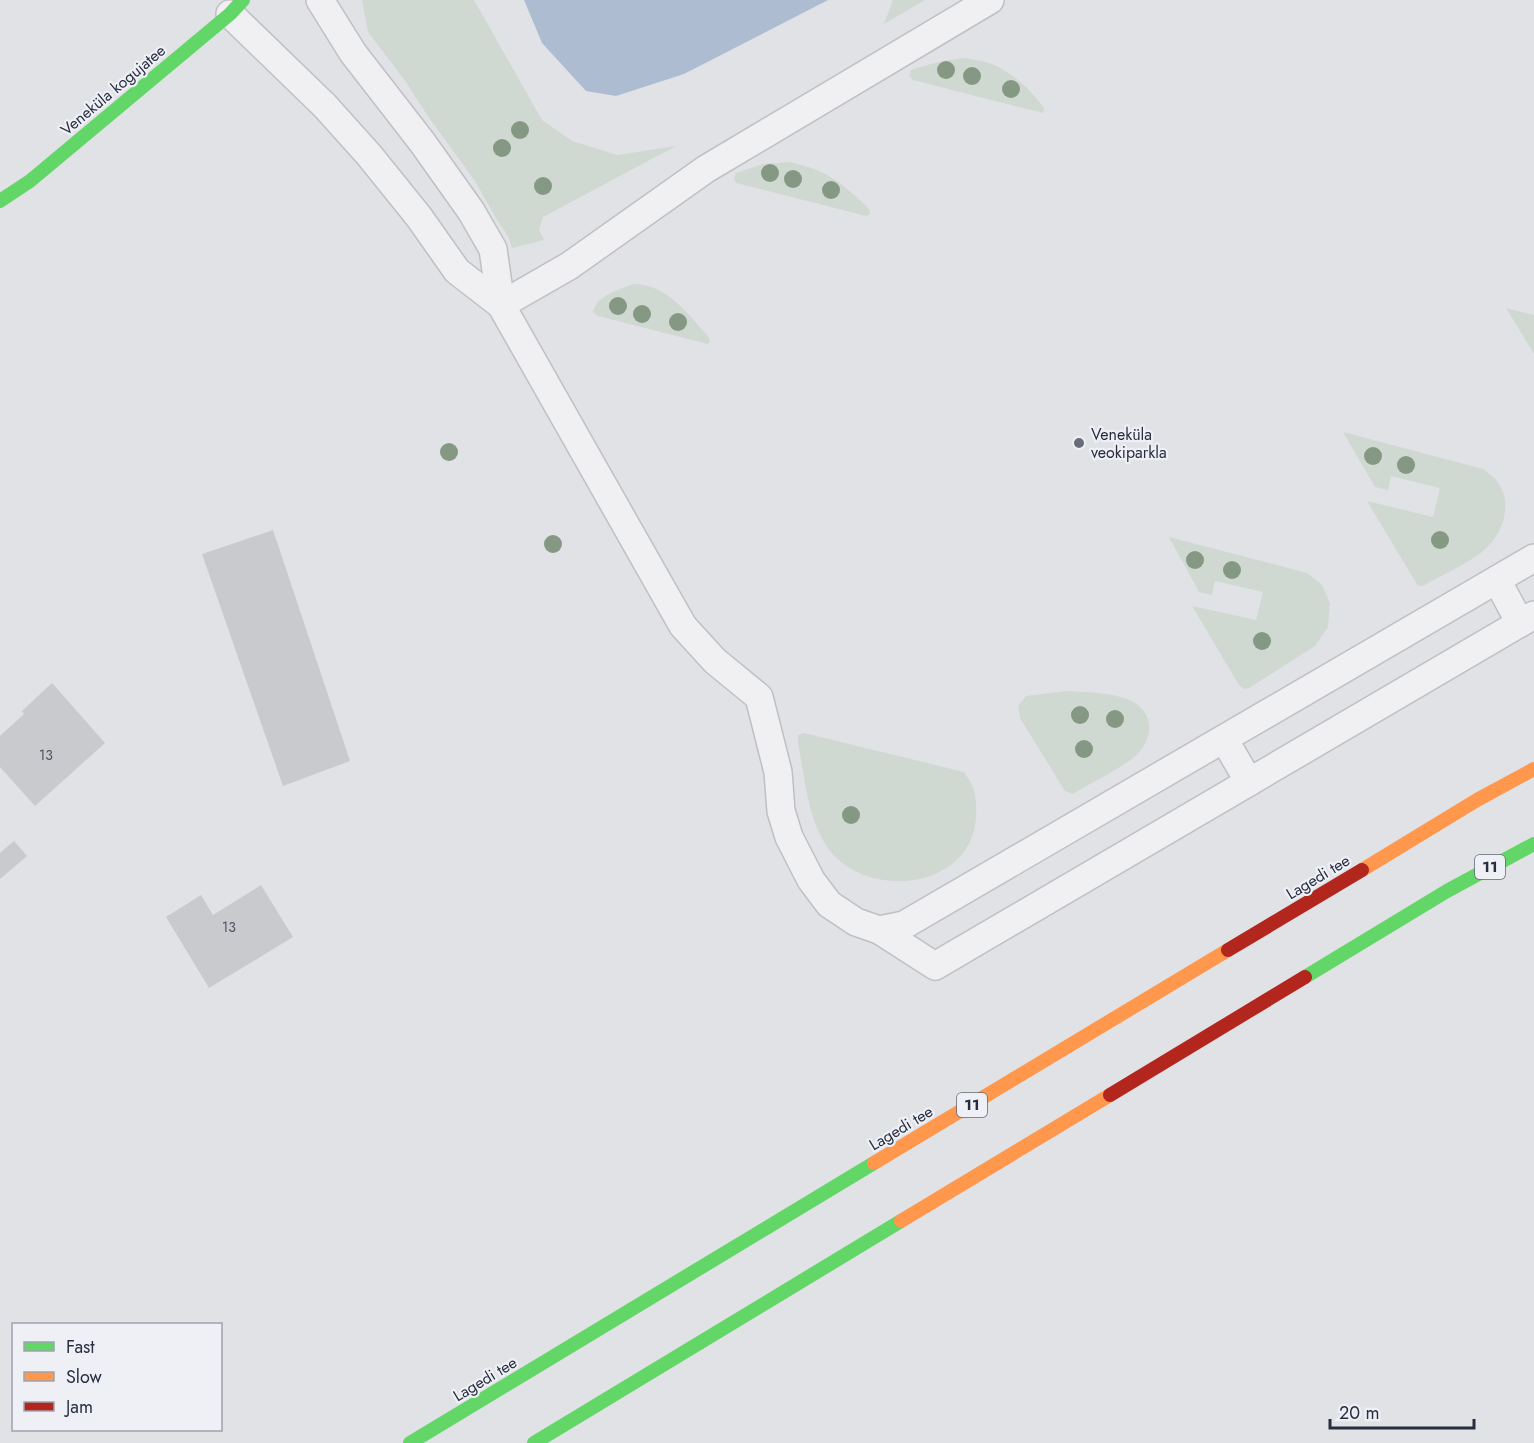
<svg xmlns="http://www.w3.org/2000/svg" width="1534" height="1443" viewBox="0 0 1534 1443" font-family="Jost,sans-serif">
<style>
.green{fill:#d0d9d1}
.water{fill:#aebcd2}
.building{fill:#c9cace}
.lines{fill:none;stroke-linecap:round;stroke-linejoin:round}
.lane-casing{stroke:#bec0c4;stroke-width:30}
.lane{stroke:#f0f0f2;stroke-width:27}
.fast{stroke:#63d668;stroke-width:14}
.slow{stroke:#ff974d;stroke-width:14}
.jam{stroke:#b3261e;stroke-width:14}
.tree{fill:#849884}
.poi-dot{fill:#686d79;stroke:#eef0f6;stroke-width:2}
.labels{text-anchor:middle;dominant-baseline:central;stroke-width:4.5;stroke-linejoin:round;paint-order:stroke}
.number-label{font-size:14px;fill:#505664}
.shield{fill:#eef0f6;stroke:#636876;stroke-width:1.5}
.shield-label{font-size:15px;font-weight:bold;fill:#272e3f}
.street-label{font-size:16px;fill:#272e3f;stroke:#eef0f6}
.poi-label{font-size:16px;fill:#272e3f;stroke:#eef0f6;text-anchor:start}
</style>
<rect width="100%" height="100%" fill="#e0e2e6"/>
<!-- green -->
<g class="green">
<polygon points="362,0 474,0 542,120 572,141 617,155 676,146 543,217 539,230 544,240 512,248 508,236 497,220 475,181 427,115 406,82 368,32"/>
<polygon points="893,0 925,0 884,24"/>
<path d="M965,58C973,60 981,60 989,63C1010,70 1031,90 1044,108L1043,113L913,80L909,76L911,70C929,64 946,60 965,58Z"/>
<path d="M789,162C827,170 841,182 869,209L870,214L866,216L736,183L734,179L736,173L763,164Z"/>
<path d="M633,284C667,284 687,313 708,336L710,341L708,344L598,316L593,312C597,295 619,290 633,284Z"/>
<polygon points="1506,308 1534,315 1534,354"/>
<path d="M1343,432L1483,469C1487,473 1493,476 1497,481C1514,504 1503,534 1483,551C1467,564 1442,575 1423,586H1418L1367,501L1433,517L1440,488L1391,476L1388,490L1375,487Z"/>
<polygon points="1169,537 1307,573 1322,585 1330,603 1328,627 1315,646 1249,688 1244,689 1239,685 1192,606 1256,620 1263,592 1215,581 1212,595 1199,592"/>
<path d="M1068,691C1095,693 1152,691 1149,731C1148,741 1141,752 1133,758C1115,772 1092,782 1073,794L1065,791L1020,718L1018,706L1026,696Z"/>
<path d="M804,733L964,772C975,787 977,797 976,815C974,892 859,903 824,842C807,814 805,776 798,744V735Z"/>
</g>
<!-- water -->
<polygon class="water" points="524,0 828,0 684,74 616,96 586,91 542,43"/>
<!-- building -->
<g class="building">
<polygon points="273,530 350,761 283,786 202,554"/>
<polygon points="52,683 105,743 35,806 0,767 0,736 24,714 22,711"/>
<polygon points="14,841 27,856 0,879 0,853"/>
<polygon points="261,885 293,937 209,988 166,917 201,895 213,915"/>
</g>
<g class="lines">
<defs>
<g id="lane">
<polyline points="320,0 353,53 422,142 471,211 493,249 501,305 683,626 715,661 759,697 778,772 781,811 789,837 811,880 829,904 856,922 879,930 904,925 1534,558"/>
<polyline points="230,14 325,106 369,155 419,217 457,271 501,305"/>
<polyline points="501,305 569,266 706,169 990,0"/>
<polyline points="1497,580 1520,623"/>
<polyline points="1224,739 1249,782"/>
<polyline points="879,930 935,966 1534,615"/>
</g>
</defs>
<!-- lane casing -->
<use href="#lane" class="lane-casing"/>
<!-- lane -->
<use href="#lane" class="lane"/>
<!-- fast -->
<g class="fast">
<polyline points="0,201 30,181 230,14 243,0"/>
<polyline points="1305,977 1447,891 1534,844"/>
<polyline points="410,1443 874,1163"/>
<polyline points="534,1443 901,1221"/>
</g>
<!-- slow -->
<g class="slow">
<polyline points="1362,870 1477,800 1534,769"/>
<polyline points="874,1163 1228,950"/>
<polyline points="901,1221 1110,1095"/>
</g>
<!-- jam -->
<g class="jam">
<polyline points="1228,950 1362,870"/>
<polyline points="1110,1095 1305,977"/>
</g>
</g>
<!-- trees -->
<g class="tree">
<circle cx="946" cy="70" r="9"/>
<circle cx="972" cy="76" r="9"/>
<circle cx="1011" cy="89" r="9"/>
<circle cx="520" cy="130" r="9"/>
<circle cx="502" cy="148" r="9"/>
<circle cx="770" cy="173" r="9"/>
<circle cx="793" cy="179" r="9"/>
<circle cx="543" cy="186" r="9"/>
<circle cx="831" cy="190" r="9"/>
<circle cx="618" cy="306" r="9"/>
<circle cx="642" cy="314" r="9"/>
<circle cx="678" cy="322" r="9"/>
<circle cx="449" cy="452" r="9"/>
<circle cx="1373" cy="456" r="9"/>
<circle cx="1406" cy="465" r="9"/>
<circle cx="1440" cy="540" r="9"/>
<circle cx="553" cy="544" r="9"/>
<circle cx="1195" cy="560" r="9"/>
<circle cx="1232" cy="570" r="9"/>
<circle cx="1262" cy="641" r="9"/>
<circle cx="1080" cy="715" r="9"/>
<circle cx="1115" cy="719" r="9"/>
<circle cx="1084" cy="749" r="9"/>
<circle cx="851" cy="815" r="9"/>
</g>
<!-- markers -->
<circle class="poi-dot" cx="1079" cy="443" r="6"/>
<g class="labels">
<!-- number labels -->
<g class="number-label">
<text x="46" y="755">13</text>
<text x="229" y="927">13</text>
</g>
<!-- shield labels -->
<g class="shield">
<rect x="1475" y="855" width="30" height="24" rx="4.5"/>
<rect x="957" y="1093" width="30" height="24" rx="4.5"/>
</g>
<g class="shield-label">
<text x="1490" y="867">11</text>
<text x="972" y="1105">11</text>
</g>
<!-- street labels -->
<g class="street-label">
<text transform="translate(113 90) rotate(-40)">Veneküla kogujatee</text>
<text transform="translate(1318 877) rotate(-31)">Lagedi tee</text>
<text transform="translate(901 1128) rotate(-31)">Lagedi tee</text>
<text transform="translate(485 1379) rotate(-31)">Lagedi tee</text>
</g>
<!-- poi labels -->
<g class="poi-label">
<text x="1091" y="434">Veneküla<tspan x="1091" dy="18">veokiparkla</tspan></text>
</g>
</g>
<!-- legend -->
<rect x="12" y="1323" width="210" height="108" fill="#eef0f6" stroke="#9ea2ad" stroke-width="1.5"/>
<rect x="24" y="1342" width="30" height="9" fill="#63d668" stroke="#9ea2ad" stroke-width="1.5"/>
<text x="66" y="1353" font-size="18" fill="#272e3f">Fast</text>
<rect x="24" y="1372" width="30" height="9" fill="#ff974d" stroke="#9ea2ad" stroke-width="1.5"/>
<text x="66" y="1383" font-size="18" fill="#272e3f">Slow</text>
<rect x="24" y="1402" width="30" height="9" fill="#b3261e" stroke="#9ea2ad" stroke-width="1.5"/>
<text x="66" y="1413" font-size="18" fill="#272e3f">Jam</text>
<!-- scale -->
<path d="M1330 1419v9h144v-9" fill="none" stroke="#272e3f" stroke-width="3"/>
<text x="1339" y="1419" font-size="18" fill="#272e3f" stroke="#eef0f6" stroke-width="4.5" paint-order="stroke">20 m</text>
</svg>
